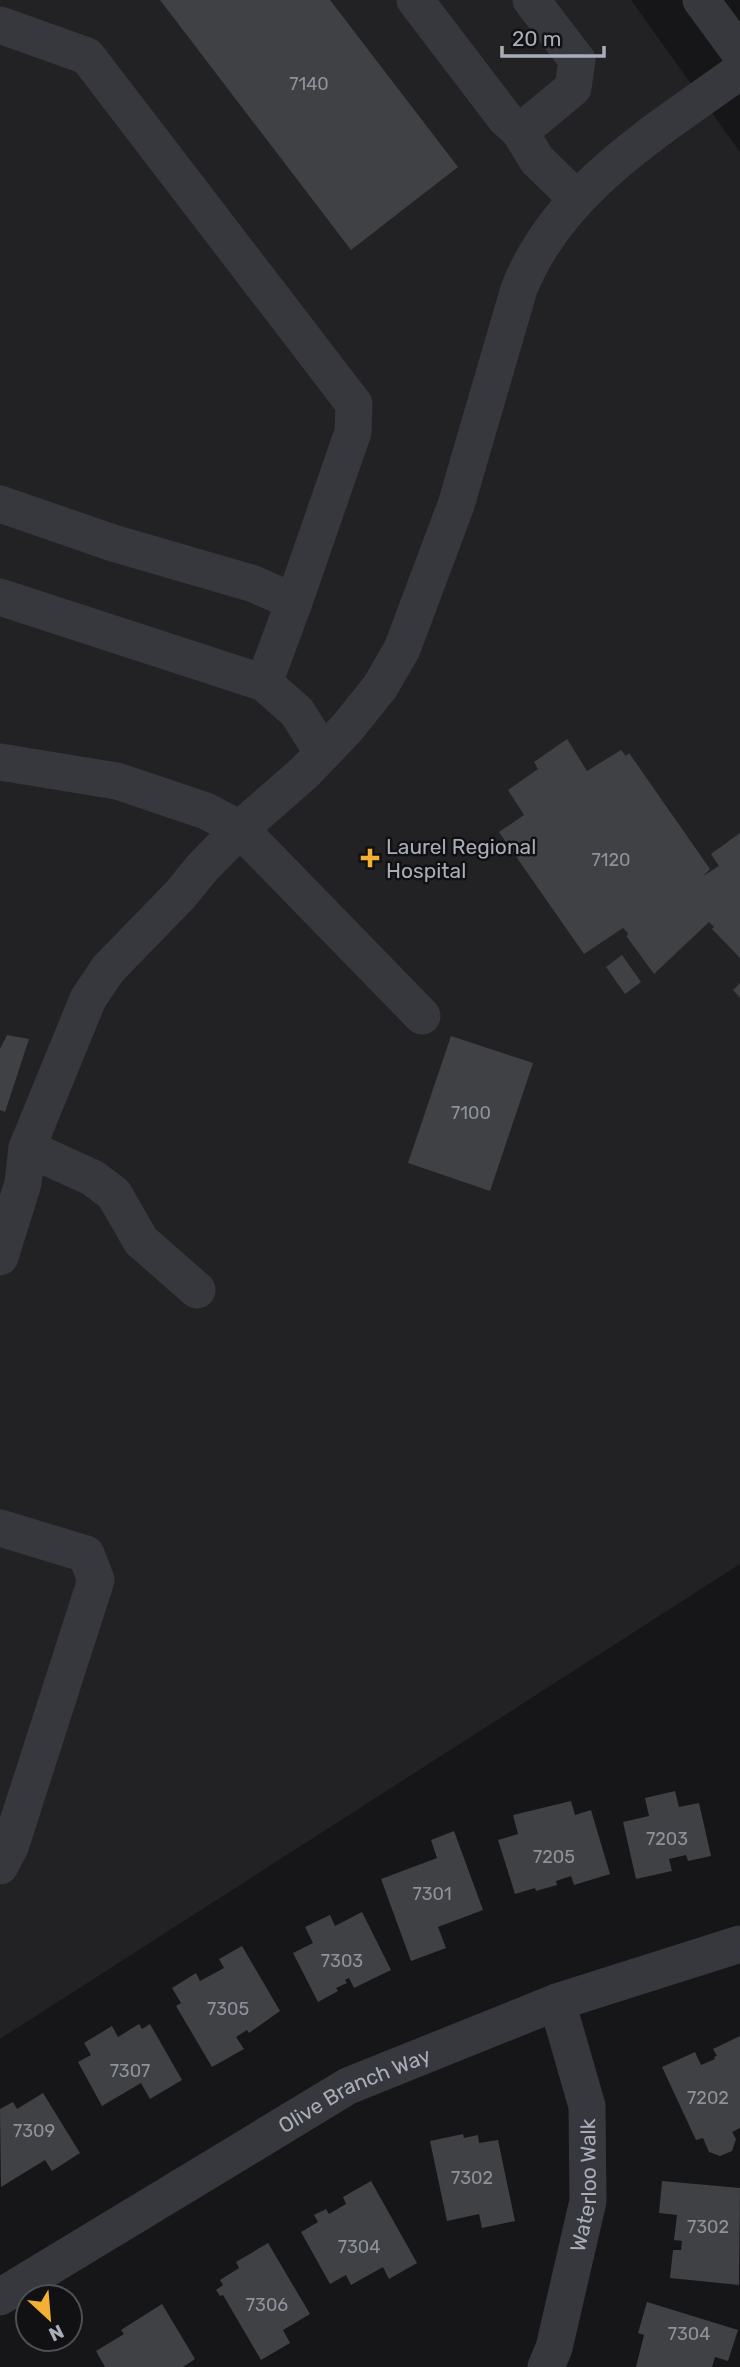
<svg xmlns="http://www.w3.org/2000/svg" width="740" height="2367" viewBox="0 0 740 2367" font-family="Rubik,sans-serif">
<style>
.built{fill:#222225}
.building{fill:#404145}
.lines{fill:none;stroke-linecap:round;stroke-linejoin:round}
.minor{stroke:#37383d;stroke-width:37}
.poi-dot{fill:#f2b134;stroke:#111113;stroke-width:2.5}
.labels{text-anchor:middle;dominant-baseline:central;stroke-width:5;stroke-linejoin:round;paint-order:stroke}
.number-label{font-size:18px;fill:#8e929b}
.poi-label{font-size:21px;fill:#a8adb8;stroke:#111113;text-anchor:start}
.street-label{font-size:21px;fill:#a8adb8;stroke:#111113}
</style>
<rect width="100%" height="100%" fill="#161618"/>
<!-- built -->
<polygon class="built" points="0,0 631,0 740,152 740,1564 0,2039"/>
<!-- building -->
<g class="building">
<polygon points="160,0 330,0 458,167 351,250"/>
<polygon points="567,739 587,771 621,750 626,756 629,753 710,869 703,876 719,866 711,854 740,833 740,958 712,929 714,927 709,922 654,974 627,937 628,933 623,928 584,954 499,832 524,815 508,790 538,769 534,762"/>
<polygon points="622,955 641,982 625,994 606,967"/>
<polygon points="740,983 740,998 733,990"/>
<polygon points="7,1035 29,1039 5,1112 0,1110 0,1049"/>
<polygon points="451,1036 533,1063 490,1191 408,1163"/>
<polygon points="675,1791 679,1807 699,1803 711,1856 688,1861 686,1855 669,1859 672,1871 636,1879 623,1822 649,1816 645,1798"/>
<polygon points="571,1801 575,1815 591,1810 610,1874 574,1885 571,1876 556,1881 557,1885 536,1891 535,1888 515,1894 498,1840 518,1834 513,1815"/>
<polygon points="454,1831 483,1910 438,1927 446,1948 411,1961 381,1879 437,1858 431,1840"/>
<polygon points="362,1912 391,1970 354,1988 349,1978 345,1980 347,1983 336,1988 338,1991 318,2002 293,1953 313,1943 305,1927 330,1915 335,1926"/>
<polygon points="242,1946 280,2011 249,2033 247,2030 236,2037 244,2049 212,2067 176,2006 181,2003 172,1988 196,1973 200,1981 224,1968 219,1959"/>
<polygon points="139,2024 142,2029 150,2024 182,2080 150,2099 141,2083 102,2106 78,2062 91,2055 84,2043 112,2026 118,2037"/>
<polygon points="740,2036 740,2128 732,2132 736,2139 732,2151 720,2156 709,2152 703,2138 696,2140 662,2067 695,2052 701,2065 715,2059 714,2057 717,2056 713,2049"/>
<polygon points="43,2093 80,2153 52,2171 45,2160 1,2187 0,2109 13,2102 17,2109"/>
<polygon points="463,2134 464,2138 478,2135 479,2143 498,2140 515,2221 482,2228 479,2214 447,2221 430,2141"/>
<polygon points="371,2181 417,2263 389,2279 383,2267 351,2285 346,2275 330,2284 301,2232 318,2222 314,2215 326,2209 329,2214 346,2204 343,2197"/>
<polygon points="662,2181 740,2188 739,2285 670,2278 673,2250 681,2250 682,2241 674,2240 677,2215 659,2213"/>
<polygon points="268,2243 310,2314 283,2330 290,2343 261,2360 223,2295 220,2296 216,2290 223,2285 220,2280 239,2268 236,2262"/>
<polygon points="647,2302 738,2330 728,2361 715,2357 712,2367 636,2367 644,2335 638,2333"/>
<polygon points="162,2304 195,2359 183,2367 105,2367 96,2351 124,2334 121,2330"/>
</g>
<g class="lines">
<!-- minor -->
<g class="minor">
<polyline points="415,0 505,118 520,132 573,88 577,60 531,0"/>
<polyline points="701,0 740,53"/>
<polyline points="0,25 87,56 354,404 353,432 294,602"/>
<polyline points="520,132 537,160 576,198"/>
<polyline points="0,504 113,543 254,584 294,602 264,683 297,712 323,753"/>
<polyline points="0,597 264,683"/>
<polyline points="0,762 117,781 206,811 240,829 422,1016"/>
<polyline points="27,1148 93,1178 114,1194 141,1241 197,1290"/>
<path d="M0,1257L23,1183L27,1148L88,999L108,969L180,895L202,868L240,829L305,772L347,728L380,687L402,649L456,505L519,289C559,188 656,132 740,71"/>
<polyline points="0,1528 86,1554 96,1580 10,1847 0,1866"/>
<path id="s1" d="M0,2297L348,2086L557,2002L740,1944"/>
<path id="s2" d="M546,2367L554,2348L588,2201L587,2106L557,2002"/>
</g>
</g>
<!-- markers -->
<path class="poi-dot" d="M366.5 847.5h7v7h7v7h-7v7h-7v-7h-7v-7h7z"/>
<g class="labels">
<!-- number labels -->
<g class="number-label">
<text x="309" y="84">7140</text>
<text x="611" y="860">7120</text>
<text x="471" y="1113">7100</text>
<text x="667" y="1839">7203</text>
<text x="554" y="1857">7205</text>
<text x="432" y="1894">7301</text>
<text x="342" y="1961">7303</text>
<text x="228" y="2009">7305</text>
<text x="130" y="2071">7307</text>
<text x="708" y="2098">7202</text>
<text x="34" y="2131">7309</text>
<text x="472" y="2178">7302</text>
<text x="708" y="2227">7302</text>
<text x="359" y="2247">7304</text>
<text x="267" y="2305">7306</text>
<text x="689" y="2334">7304</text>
</g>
<!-- poi labels -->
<g class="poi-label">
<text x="386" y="846">Laurel Regional<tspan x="386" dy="24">Hospital</tspan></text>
</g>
<!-- street labels -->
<g class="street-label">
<text stroke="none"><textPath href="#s1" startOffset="411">Olive Branch Way</textPath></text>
<text stroke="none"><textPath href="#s2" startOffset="187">Waterloo Walk</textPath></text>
</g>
</g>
<!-- north arrow -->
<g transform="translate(49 2318) rotate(154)"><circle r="33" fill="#111113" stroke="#4d4f55" stroke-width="2"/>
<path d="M0-5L12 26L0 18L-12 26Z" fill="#f2b134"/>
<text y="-10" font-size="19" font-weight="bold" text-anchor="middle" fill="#a8adb8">N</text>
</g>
<!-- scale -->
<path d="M502 46v10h102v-10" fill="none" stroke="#a8adb8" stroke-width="3.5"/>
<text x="512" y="46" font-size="21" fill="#a8adb8" stroke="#111113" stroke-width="5" paint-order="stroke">20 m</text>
</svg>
